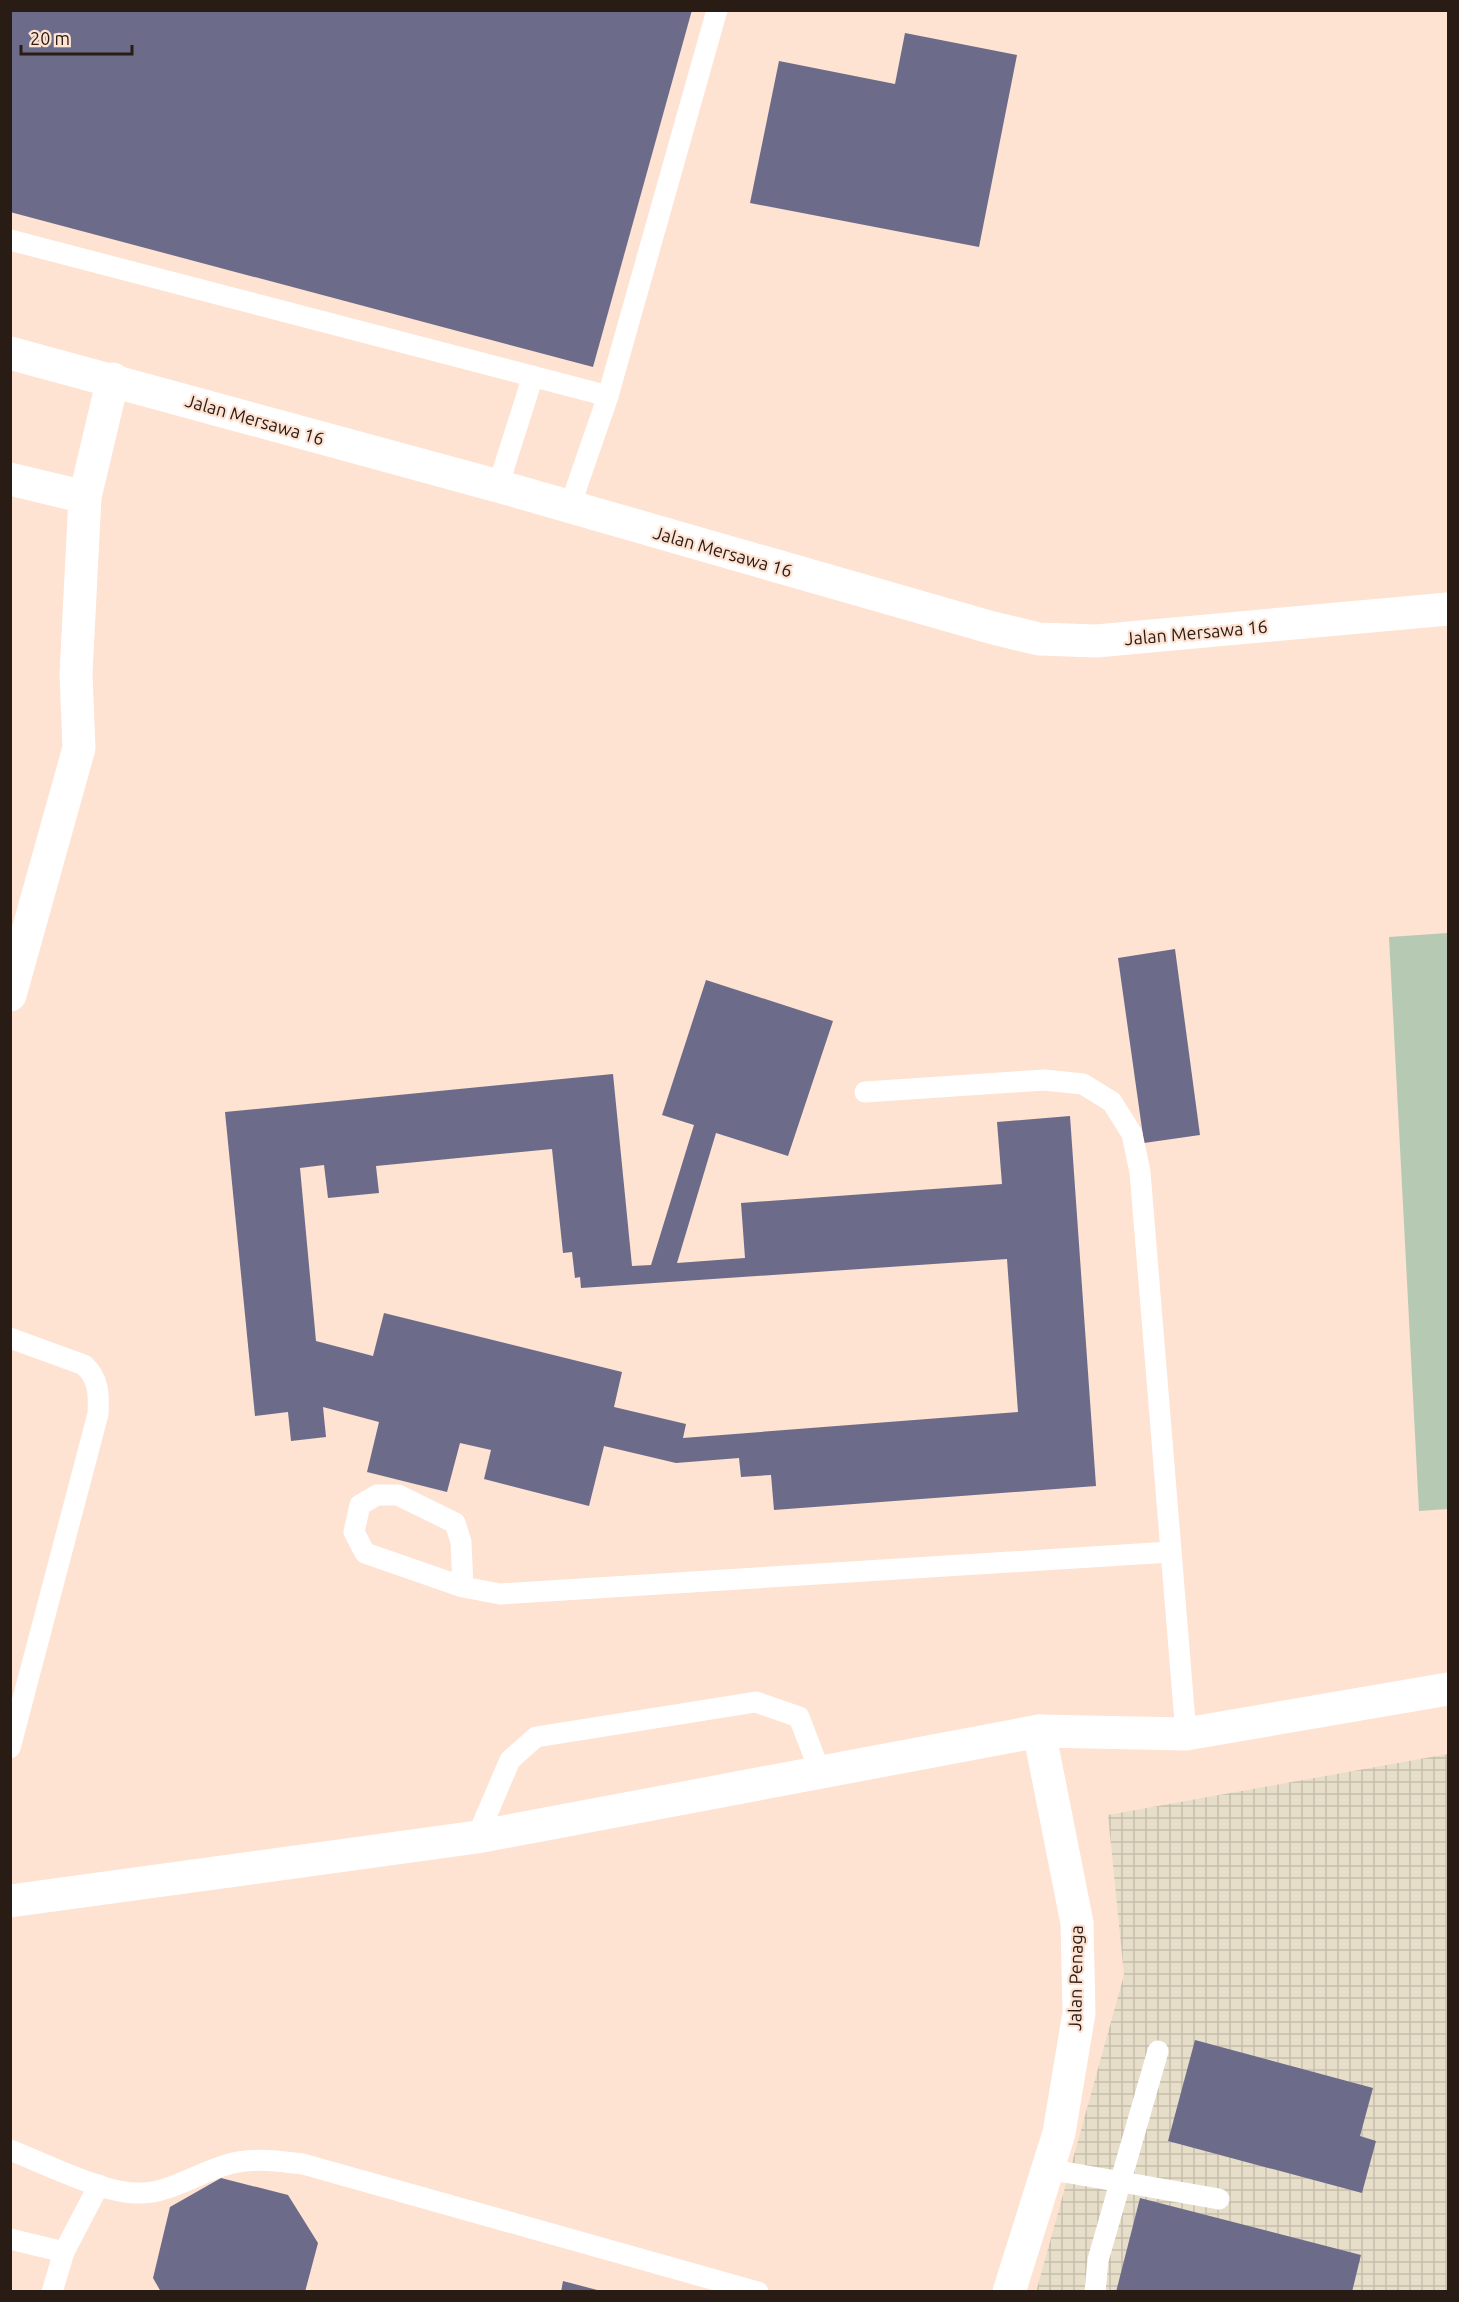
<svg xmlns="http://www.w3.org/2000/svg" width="1459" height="2302" viewBox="0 0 1459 2302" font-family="Ubuntu,sans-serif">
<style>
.industrial{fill:url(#industrial-grid)}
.pitch{fill:#b6c9b3}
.building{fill:#6c6c8a;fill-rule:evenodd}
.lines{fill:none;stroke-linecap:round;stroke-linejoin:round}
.lane{stroke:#fff;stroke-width:21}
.street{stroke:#fff;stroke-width:33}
.labels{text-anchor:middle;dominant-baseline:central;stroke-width:4.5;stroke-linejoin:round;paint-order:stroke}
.street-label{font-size:18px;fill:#291c15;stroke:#fee2d2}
</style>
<defs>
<pattern id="industrial-grid" width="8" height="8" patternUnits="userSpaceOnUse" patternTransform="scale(1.5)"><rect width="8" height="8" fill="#e7dec9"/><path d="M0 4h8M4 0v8" fill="none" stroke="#c6beac"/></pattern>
</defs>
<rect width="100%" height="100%" fill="#fee2d2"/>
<!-- industrial -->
<polygon class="industrial" points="1448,1754 1448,2291 1036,2292 1124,1975 1108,1815"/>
<!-- pitch -->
<polygon class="pitch" points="1448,933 1448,1509 1419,1511 1389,937"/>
<!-- building -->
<g class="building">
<polygon points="10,10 692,10 593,367 10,212"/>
<polygon points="905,33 1017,55 979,247 750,203 779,61 895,84"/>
<polygon points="1175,949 1200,1135 1144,1143 1118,958"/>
<path d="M706,980L833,1021L788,1156L716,1133L677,1263L745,1258L741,1203L1002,1184L997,1122L1070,1116L1096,1486L774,1510L771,1475L741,1477L739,1458L676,1463L604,1446L589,1506L484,1479L491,1450L460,1443L447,1492L367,1472L379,1422L323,1407L326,1437L291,1441L288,1412L255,1416L225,1112L613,1074L632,1266L651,1265L694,1125L662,1115ZM552,1149L563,1253L572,1252L575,1278L580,1277L581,1288L1007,1259L1018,1412L683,1438L686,1424L614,1407L622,1372L384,1313L373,1356L316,1341L300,1168L324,1165L328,1198L379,1193L376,1166Z"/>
<polygon points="1195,2040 1373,2088 1360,2136 1376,2141 1362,2193 1168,2141"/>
<polygon points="221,2178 288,2195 318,2243 305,2292 161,2292 153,2278 170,2207"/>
<polygon points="1140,2198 1361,2255 1352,2292 1116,2292"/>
<polygon points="563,2281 601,2291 601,2292 561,2292"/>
</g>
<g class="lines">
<!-- lane -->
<g class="lane">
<polyline points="10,240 608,396"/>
<polyline points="498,486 533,376"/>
<polyline points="570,506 608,396 717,10"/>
<polyline points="865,1092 1044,1080 1083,1084 1112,1102 1132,1134 1140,1172 1186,1734"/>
<path d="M10,1338L84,1365C99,1379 99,1394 98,1414L10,1748"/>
<polyline points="463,1587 461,1542 455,1523 398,1495 377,1495 360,1505 354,1532 365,1553 463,1587 500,1594 1170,1552"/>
<polyline points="477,1837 510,1760 536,1737 756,1702 799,1717 820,1772"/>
<path d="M10,2150C43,2163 101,2192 135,2193C167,2195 197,2173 226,2165C252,2157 277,2161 303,2164L758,2292"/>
<polyline points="1047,2169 1219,2199"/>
<polyline points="10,2239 64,2252"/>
<polyline points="52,2292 64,2252 99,2185"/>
<polyline points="1095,2292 1098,2260 1158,2051"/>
</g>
<!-- street -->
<g class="street">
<polyline points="10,353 498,486 993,628 1039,639 1096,641 1448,609"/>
<polyline points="10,479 85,497"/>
<polyline points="10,995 79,748 76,674 85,497 113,379"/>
<polyline points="10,1901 477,1837 1039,1731 1186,1734 1448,1689"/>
<polyline points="1009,2292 1059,2133 1079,2013 1077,1923 1039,1731"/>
</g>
</g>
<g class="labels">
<!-- street labels -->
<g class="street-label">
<text transform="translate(255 419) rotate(16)">Jalan Mersawa 16</text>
<text transform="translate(723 551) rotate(16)">Jalan Mersawa 16</text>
<text transform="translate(1196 632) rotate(-5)">Jalan Mersawa 16</text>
<text transform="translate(1075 1978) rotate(-89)">Jalan Penaga</text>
</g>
</g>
<!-- border -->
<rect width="1459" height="2302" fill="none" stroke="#291c15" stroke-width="24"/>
<!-- scale -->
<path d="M21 45v9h111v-9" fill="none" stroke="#291c15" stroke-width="3"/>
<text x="30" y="45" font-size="18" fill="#291c15" stroke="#fee2d2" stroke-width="4.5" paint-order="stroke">20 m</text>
</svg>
